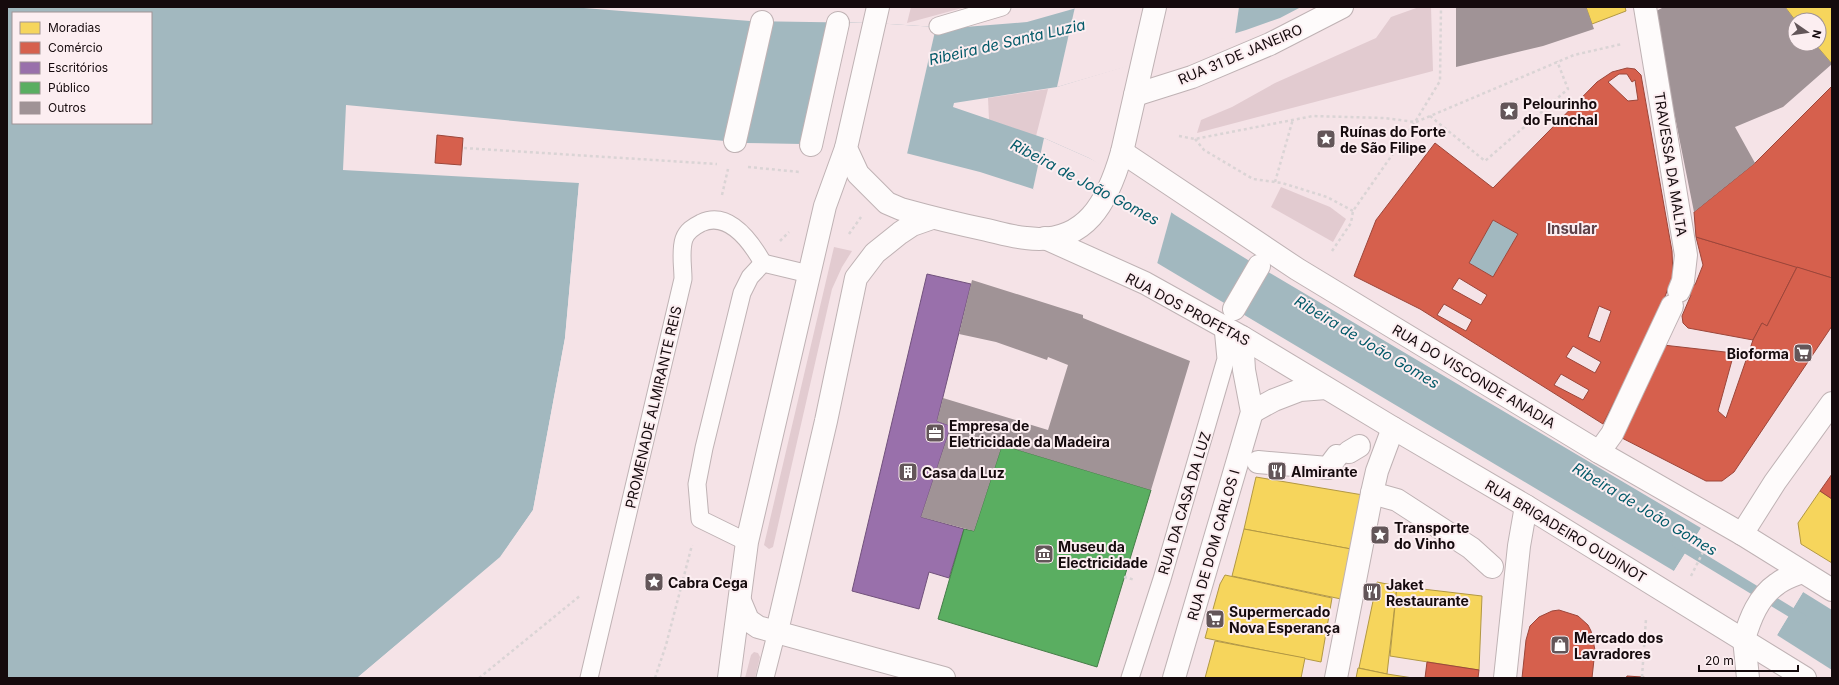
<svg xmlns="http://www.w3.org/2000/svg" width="1839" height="685" viewBox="0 0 1839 685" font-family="Inter,sans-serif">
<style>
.green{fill:#e2cbd0}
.water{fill:#a2b8bf;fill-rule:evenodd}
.pier{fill:#f5e3e7}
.homes{fill:#f6d55c;stroke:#b29844}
.shops{fill:#d6604d;stroke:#9c463a;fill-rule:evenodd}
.offices{fill:#9970ab;stroke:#71517c}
.public{fill:#5aae61;stroke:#457d48}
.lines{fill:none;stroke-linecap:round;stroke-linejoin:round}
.stream{stroke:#a2b8bf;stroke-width:10}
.building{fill:#a09396}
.lane-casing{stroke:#bfb2b4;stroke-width:19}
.street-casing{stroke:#bfb2b4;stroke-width:24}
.secondary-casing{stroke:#bfb2b4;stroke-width:24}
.path{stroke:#dad4d5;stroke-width:2.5;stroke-dasharray:3 3;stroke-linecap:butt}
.lane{stroke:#fefbfb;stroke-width:17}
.street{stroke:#fefbfb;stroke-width:22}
.secondary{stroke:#fefbfb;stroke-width:22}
.labels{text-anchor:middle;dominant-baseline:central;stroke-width:4;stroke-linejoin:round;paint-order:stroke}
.street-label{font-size:14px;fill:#150a0d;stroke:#fceef1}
.poi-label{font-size:14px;font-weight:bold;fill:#150a0d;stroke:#fceef1;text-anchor:start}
.water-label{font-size:15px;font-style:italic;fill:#035a69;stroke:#fceef1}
.neighbourhood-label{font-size:15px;font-weight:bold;fill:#5c4148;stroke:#fceef1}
</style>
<rect width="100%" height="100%" fill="#f5e3e7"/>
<!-- green -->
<g class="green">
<polygon points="911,7 966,7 907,23"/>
<polygon points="1419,7 1431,7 1433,71 1197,133 1201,120 1232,107 1275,83 1376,38 1391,17"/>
<polygon points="1048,89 1036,136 989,120 988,98"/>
<polygon points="1281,187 1330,207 1346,219 1333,242 1271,207"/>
<polygon points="834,247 852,251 842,267 832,289 773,547 769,549 764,545"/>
<polygon points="754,652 758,653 760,657 755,678 745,678 751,655"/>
</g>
<!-- water -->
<g class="water">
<path d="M7,7H571L750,21L874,23L936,27H965L1027,22L1080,7H1301L1280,18L1246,30L1057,87L954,103L953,107L1044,138L1089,158L1139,189L1175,215L1248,260L1701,528L1674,571L1033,189L980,172L890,149L802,144L746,143L346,105L343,170L579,183L565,338L533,510L500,557L357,678H7ZM13,13H151V123H13Z"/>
<polygon points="1493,220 1518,234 1493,277 1469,263"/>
<polygon points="1803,592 1832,610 1832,670 1777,635"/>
</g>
<!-- pier -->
<g class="pier">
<polygon points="1075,7 1239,7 1235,35 1057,87"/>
<polygon points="838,23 874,23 936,27 907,154 811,145"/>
<polygon points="1044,138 1089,158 1129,179 1172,210 1157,264 1040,196 1033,189"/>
<polygon points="579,183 581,183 567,338 535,510 502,559 360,678 357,678 500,558 533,510 565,338"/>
<polygon points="1701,528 1703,529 1701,533 1676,572 1674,571"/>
<polygon points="1802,591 1803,592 1777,635 1775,634"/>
</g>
<!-- homes -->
<g class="homes">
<polygon points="1586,7 1625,7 1626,11 1592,24"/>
<polygon points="1785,7 1832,7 1832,64 1815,44 1819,44 1819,20 1795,20"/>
<polygon points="1256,477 1363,495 1351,549 1244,529"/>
<polygon points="1820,491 1832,499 1832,563 1801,544 1798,523"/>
<polygon points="1244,529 1351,549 1341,599 1232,576"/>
<polygon points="1225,575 1332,598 1321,662 1205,638 1220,584"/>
<polygon points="1377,582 1397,586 1387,674 1359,668"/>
<polygon points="1397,586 1482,596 1479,670 1390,656"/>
<polygon points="1215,641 1305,658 1301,678 1205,678"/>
<polygon points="1358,668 1387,674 1413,678 1356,678"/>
</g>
<!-- shops -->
<g class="shops">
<path d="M1627,68L1635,69L1641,75L1672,251L1673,276L1695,285L1703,265L1696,237L1797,267L1767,326L1762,323L1753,340L1688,328L1683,323L1682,316L1691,295L1669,286L1656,320L1603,424L1420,309L1354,276L1376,220L1435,143L1493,188L1597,82L1612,72ZM1619,74H1627L1632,82L1635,80L1638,100L1628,101L1608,82ZM1493,220L1518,234L1493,277L1469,263ZM1459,278L1487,295L1481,305L1452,289ZM1444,304L1472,320L1466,331L1437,315ZM1599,306L1611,311L1600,342L1588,337ZM1573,346L1601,362L1595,373L1566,357ZM1561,374L1589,390L1583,400L1554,385Z"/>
<polygon points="1832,86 1832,278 1696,237 1694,212 1755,163"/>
<polygon points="437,135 463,138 461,165 435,163"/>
<polygon points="1797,267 1832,278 1832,326 1734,472 1722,481 1706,481 1620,437 1663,345 1734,353 1718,411 1726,418 1753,340 1762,323 1767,326"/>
<polygon points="1832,474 1832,499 1820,491"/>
<polygon points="1559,610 1578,616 1588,625 1591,631 1595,650 1592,678 1522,678 1526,640 1530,626 1539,617 1552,611"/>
<polygon points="1427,662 1479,670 1478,678 1425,678"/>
<polygon points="1627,676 1642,677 1648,678 1626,678"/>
</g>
<!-- offices -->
<polygon class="offices" points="927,274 971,284 937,421 951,426 921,517 964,529 949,578 929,572 919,609 852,591"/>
<!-- public -->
<polygon class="public" points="1002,445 1151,490 1097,667 938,619 964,529 974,531"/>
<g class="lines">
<!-- stream -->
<polyline class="stream" points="1677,543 1802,619"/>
</g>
<!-- building -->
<g class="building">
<polygon points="1456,7 1586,7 1594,29 1543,46 1456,67"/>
<polygon points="1664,7 1785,7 1795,20 1795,44 1815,44 1832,64 1783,107 1735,127 1755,163 1694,212 1654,12"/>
<polygon points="972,280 1083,315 1083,318 1190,361 1151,490 1002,445 974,531 921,517 951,426 937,421 943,398 1048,430 1068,365 1048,357 1047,360 996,342 959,334"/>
</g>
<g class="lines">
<defs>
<g id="lane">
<polyline points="938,26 1002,7"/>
<polyline points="747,542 700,519 697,484 704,448 742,293 750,277 763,263 809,274"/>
<path d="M589,678L683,279C683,266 680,251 684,239C687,231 693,227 701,223C729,210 751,242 763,263"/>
<polyline points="765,678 777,631"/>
<polyline points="1130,678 1162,579 1226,359 1223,327"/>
</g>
<g id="street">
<polyline points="1645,7 1686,255 1683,281 1679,291"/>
<polyline points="735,141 762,22"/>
<polyline points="811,145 838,23"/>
<polyline points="1234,309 1259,266"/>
<polyline points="1252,412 1274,400 1300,390 1326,388"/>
<polyline points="1349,452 1359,446"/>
<polyline points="1599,452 1612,434 1672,306"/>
<polyline points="1258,462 1328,468 1337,456"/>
<polyline points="1372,493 1397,500 1471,548 1492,567"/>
<polyline points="1742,534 1775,482 1832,403"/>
<polyline points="740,601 748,620 758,627 944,678"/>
<polyline points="777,631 826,421 856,278 875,253 900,233 912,225 932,218"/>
<polyline points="1744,639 1748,678"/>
<polyline points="729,678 747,542 825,206 846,148"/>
<polyline points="1174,678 1252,412 1244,370 1242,337"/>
<polyline points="1336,678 1372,493 1377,471 1393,428"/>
<polyline points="1505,678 1519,546 1526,506"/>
</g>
<g id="secondary">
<path d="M878,7L846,148L858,174L887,203L901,209C930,217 958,224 987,230C1000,233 1013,237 1026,238C1086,246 1108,201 1122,152L1155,7"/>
<polyline points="1135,95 1192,77 1270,44 1342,7"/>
<polyline points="1122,152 1297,269 1599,452 1742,534 1832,590"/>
<polyline points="1045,238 1145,283 1242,337 1393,428 1526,506 1805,678"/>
<path d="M1744,639C1750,619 1758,597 1777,584C1784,578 1794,575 1802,572"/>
</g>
</defs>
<!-- lane casing -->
<use href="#lane" class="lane-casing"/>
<!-- street casing -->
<use href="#street" class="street-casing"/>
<!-- secondary casing -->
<use href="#secondary" class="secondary-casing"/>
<!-- path -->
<g class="path">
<polyline points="1430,116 1485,161 1568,89 1557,61"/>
<polyline points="1416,122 1574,55 1622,44"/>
<polyline points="1179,136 1195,139 1313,116 1384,118 1415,122"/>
<polyline points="1195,139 1204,150 1253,179 1282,183 1327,197 1353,211"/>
<polyline points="464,148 717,164"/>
<polyline points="748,167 800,172"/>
<polyline points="1275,182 1293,119"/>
<polyline points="722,195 728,169"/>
<polyline points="849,234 861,217"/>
<polyline points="780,241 789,232"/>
<polyline points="1332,251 1351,223 1353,211 1415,122 1440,81 1441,7"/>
<polyline points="1691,576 1706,546"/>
<polyline points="1124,577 1135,580"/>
<polyline points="1642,677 1646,619"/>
<polyline points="479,678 581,595"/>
<polyline points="655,678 666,645 692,545"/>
</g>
<!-- lane -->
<use href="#lane" class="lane"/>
<!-- street -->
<use href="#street" class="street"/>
<!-- secondary -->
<use href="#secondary" class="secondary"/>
</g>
<!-- icons -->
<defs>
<symbol id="sight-square" viewBox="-11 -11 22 22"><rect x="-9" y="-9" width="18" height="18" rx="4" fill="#635659" stroke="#fceef1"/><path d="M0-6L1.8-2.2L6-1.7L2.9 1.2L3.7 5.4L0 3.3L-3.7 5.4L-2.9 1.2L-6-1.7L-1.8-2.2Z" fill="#fff"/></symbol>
<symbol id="supermarket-square" viewBox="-11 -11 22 22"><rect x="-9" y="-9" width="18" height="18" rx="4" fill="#635659" stroke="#fceef1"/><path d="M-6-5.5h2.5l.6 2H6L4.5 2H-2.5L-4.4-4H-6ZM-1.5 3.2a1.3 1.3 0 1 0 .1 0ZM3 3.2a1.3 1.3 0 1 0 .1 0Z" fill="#fff"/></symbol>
<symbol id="office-square" viewBox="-11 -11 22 22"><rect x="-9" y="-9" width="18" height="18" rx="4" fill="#635659" stroke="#fceef1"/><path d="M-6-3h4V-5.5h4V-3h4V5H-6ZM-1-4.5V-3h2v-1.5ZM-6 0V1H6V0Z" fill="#fff"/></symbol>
<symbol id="restaurant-square" viewBox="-11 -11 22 22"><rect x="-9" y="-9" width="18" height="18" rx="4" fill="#635659" stroke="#fceef1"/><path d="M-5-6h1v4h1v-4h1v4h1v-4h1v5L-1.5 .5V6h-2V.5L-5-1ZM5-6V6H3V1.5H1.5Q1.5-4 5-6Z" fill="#fff"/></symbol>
<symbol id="building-square" viewBox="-11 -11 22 22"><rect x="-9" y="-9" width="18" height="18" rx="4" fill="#635659" stroke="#fceef1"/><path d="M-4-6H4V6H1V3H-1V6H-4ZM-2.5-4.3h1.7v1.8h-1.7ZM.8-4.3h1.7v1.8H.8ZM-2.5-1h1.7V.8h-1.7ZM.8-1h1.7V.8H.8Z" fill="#fff"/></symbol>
<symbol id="museum-square" viewBox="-11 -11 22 22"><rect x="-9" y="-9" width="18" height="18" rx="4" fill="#635659" stroke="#fceef1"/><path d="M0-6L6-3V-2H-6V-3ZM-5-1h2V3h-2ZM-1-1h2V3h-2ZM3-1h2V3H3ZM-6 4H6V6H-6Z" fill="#fff"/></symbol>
<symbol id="shop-square" viewBox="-11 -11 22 22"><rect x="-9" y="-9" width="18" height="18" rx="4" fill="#635659" stroke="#fceef1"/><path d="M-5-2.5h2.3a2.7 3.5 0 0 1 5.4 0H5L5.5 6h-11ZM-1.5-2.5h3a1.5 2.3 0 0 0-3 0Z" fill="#fff"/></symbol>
</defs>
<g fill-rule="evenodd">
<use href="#sight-square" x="1498" y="100" width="22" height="22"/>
<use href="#sight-square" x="1315" y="128" width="22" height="22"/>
<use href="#supermarket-square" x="1792" y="342" width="22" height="22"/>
<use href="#office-square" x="924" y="422" width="22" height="22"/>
<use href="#restaurant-square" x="1266" y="460" width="22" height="22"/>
<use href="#building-square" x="897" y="461" width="22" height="22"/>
<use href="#sight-square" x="1369" y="524" width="22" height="22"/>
<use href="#museum-square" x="1033" y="543" width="22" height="22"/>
<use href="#sight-square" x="643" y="571" width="22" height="22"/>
<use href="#restaurant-square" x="1361" y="581" width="22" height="22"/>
<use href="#supermarket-square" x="1204" y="608" width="22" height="22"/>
<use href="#shop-square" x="1549" y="634" width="22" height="22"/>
</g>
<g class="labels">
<!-- street labels -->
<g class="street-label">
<text transform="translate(1240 54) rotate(-23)">RUA 31 DE JANEIRO</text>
<text transform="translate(1671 164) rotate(81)">TRAVESSA DA MALTA</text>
<text transform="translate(1188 309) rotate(28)">RUA DOS PROFETAS</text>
<text transform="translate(1474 376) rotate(31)">RUA DO VISCONDE ANADIA</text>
<text transform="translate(653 407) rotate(-77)">PROMENADE ALMIRANTE REIS</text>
<text transform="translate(1184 503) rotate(-73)">RUA DA CASA DA LUZ</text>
<text transform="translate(1566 531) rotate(31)">RUA BRIGADEIRO OUDINOT</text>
<text transform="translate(1213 545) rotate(-74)">RUA DE DOM CARLOS I</text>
</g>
<!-- poi labels -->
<g class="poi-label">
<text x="1523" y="103">Pelourinho<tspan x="1523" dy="16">do Funchal</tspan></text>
<text x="1340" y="131">Ruínas do Forte<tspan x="1340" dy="16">de São Filipe</tspan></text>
<text x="1789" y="353" text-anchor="end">Bioforma</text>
<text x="949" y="425">Empresa de<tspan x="949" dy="16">Eletricidade da Madeira</tspan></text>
<text x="1291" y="471">Almirante</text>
<text x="922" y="472">Casa da Luz</text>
<text x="1394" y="527">Transporte<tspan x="1394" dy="16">do Vinho</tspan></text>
<text x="1058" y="546">Museu da<tspan x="1058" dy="16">Electricidade</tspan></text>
<text x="668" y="582">Cabra Cega</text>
<text x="1386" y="584">Jaket<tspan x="1386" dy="16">Restaurante</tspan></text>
<text x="1229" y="611">Supermercado<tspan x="1229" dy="16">Nova Esperança</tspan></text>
<text x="1574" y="637">Mercado dos<tspan x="1574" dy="16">Lavradores</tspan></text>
</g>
<!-- water labels -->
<g class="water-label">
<text transform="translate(1007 42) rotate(-13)">Ribeira de Santa Luzia</text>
<text transform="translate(1085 182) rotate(28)">Ribeira de João Gomes</text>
<text transform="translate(1367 342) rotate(31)">Ribeira de João Gomes</text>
<text transform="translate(1645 509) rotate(31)">Ribeira de João Gomes</text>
</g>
<!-- neighbourhood labels -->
<g class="neighbourhood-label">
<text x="1572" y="228">Insular</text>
</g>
</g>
<!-- border -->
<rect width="1839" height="685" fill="none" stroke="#150a0d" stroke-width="16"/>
<!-- legend -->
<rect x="12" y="12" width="140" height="112" fill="#fceef1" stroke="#a09396"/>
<rect x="20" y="22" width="20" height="12" fill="#f6d55c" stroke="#a09396"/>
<text x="48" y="32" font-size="12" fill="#150a0d">Moradias</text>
<rect x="20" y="42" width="20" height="12" fill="#d6604d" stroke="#a09396"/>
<text x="48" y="52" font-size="12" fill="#150a0d">Comércio</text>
<rect x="20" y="62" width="20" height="12" fill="#9970ab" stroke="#a09396"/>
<text x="48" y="72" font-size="12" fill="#150a0d">Escritórios</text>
<rect x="20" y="82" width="20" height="12" fill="#5aae61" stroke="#a09396"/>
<text x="48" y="92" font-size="12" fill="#150a0d">Público</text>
<rect x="20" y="102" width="20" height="12" fill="#a09396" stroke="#a09396"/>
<text x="48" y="112" font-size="12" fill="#150a0d">Outros</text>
<!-- north arrow -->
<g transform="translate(1807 32) rotate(103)"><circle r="19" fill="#fceef1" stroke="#a09396"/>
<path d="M0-3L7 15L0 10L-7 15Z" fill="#635659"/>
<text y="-6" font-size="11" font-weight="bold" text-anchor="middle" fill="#150a0d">N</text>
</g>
<!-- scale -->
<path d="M1699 665v6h99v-6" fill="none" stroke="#150a0d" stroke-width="2"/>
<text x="1705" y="665" font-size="12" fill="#150a0d" stroke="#fceef1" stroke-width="3" paint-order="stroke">20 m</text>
</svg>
